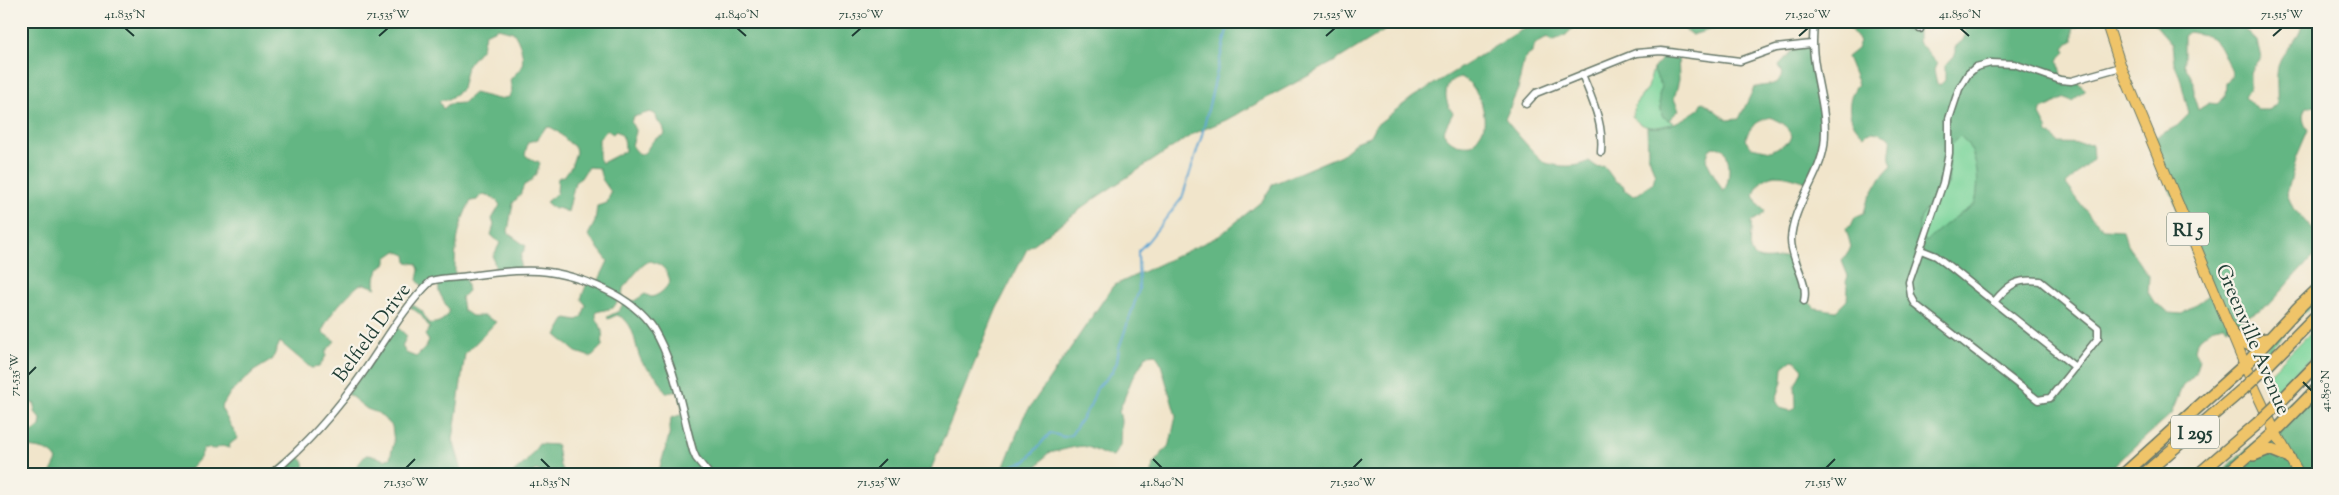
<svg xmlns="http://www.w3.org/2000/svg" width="2339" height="495" viewBox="0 0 2339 495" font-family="'Sorts Mill Goudy',serif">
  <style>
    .green { fill: #7bd59b; stroke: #4d8968 }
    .forest { fill: #64b683; stroke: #427a5c; fill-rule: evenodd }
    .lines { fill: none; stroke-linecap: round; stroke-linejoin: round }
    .stream { stroke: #5ba5d2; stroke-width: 2 }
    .minor-casing { stroke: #687869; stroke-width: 9 }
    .primary-casing { stroke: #687869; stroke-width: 12 }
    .motorway-casing { stroke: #687869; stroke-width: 14 }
    .minor { stroke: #fff; stroke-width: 6 }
    .primary { stroke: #efc469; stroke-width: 10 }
    .motorway { stroke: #efc469; stroke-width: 11 }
    .motorway-bridge-casing { stroke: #687869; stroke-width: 14; stroke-linecap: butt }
    .motorway-bridge { stroke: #efc469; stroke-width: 11 }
    .ticks { fill: none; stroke: #1f3d34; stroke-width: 2 }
    .labels { text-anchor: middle; stroke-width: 4.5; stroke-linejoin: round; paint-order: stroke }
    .shield { fill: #f7f3e8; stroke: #60746a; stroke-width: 1 }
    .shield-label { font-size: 19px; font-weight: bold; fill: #1f3d34 }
    .street-label { font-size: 20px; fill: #1f3d34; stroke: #f7f3e8 }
    .neatline { fill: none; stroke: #1f3d34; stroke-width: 2 }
    .ticks-label { font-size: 12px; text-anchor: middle; fill: #1f3d34 }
  </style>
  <rect width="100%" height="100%" fill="#f7f3e8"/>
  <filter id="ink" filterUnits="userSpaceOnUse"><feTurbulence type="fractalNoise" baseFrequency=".02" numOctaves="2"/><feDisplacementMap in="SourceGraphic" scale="10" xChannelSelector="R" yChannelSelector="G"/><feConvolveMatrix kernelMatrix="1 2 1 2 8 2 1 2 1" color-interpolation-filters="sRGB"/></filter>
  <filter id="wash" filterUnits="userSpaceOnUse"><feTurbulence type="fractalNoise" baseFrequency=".0096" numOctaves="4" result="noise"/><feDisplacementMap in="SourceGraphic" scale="20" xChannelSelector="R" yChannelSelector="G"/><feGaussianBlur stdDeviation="1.12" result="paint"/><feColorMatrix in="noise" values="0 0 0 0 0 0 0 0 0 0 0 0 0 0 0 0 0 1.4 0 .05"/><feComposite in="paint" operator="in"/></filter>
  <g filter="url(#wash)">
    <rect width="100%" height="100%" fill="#f1e5cb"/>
    <g class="green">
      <path d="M 1653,69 L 1662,87 L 1659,95 L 1662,116 L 1674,123 C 1657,128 1644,131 1632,116 L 1636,103 L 1648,88 Z"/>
      <path d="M 1960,136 C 1979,151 1980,183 1975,204 L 1943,226 L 1927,242 L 1920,237 C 1915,211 1933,203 1948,184 L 1950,145 Z"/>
      <path d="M 2318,294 L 2318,299 L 2258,362 L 2265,350 Z"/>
      <path d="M 2318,325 L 2318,351 L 2271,400 L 2262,381 Z"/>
      <path d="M 2318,375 L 2318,381 L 2289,410 L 2280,412 Z"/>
    </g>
    <g class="forest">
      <path d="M 21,21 L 1400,21 L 1332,63 L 1226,120 L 1193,134 L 1097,197 L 1027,249 L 997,308 L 929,474 L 658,474 L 669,436 L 671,418 L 683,414 L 679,391 L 666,393 C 663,387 660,381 656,376 C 652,371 645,367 642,362 C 633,345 637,323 617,315 L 608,319 L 607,317 L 619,311 L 624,302 L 620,298 L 613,308 L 596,312 L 596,318 C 603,328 603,335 602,346 L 591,357 L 576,352 L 556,335 L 566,318 L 577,320 L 582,317 L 586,305 L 581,299 L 587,283 L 597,284 L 608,261 L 588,235 L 595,222 L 597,206 L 607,203 L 611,192 L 602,179 L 599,168 L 588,167 L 581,178 L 575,182 L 568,212 L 558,208 L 554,209 L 546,202 L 557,193 L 558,178 L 565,175 L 571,167 L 576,152 L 575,147 C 565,141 561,132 550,127 L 545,128 L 538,139 L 528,142 L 525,155 L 535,162 L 538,161 L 540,163 C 537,172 534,181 524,185 L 520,195 L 513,203 L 508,231 L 509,234 L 526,246 L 521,256 L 520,270 L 496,271 L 493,257 L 500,243 L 491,235 L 494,225 L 492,219 L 500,205 C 495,197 489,194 480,196 L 477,200 L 471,201 C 458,221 454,254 455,276 L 465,276 L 468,291 L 461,298 L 463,310 L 472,316 L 485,316 L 496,322 L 465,354 L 453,440 L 463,474 L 360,474 L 356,467 L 366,455 L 375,456 L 384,460 L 390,458 L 394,442 L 392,426 L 378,413 L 367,409 L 348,394 L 396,326 L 407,336 L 402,346 L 406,353 L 416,357 L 426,347 L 429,341 L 425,335 L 430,328 L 420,314 L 410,307 L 413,305 L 422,311 L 428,323 C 437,325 447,319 449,311 L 439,292 L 438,280 L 424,288 L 417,280 L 419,270 L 417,264 L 407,262 L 406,255 L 396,251 L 386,258 L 386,263 C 377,269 373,278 376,288 L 365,284 L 359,285 C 349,293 322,321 323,333 L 335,341 L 326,351 L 326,356 L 319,367 L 311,368 L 280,342 L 272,360 L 254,371 L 230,393 L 221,408 L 238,438 L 230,444 L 229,448 L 222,446 L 215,449 L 204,448 L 200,458 L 186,474 L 50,474 L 57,460 C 49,446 34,450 21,445 L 21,442 L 40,426 L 41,419 L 35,412 L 35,404 L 21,399 ZM 498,28 L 513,32 C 519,40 526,58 521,67 C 519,72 513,75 510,80 L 512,91 L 509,97 L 498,99 L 474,93 L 463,103 L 449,104 L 443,109 L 439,101 L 449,99 L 462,89 L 467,66 L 482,48 L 485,34 ZM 650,112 L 655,114 L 658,122 L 663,126 L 665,134 C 662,137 657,137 654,140 C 647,146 644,165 632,145 L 636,132 L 631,122 L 633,117 ZM 607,130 L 613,134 L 616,131 C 625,135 625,143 625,151 L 602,163 L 599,158 L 599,139 ZM 651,261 C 662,265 667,269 670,281 C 667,288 659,296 651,297 L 645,294 L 634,301 L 622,298 L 623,288 C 631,280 642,262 651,261 Z"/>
      <path d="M 1536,21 L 1580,21 L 1566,35 L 1552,41 L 1548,37 C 1540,40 1532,44 1532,53 L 1526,57 L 1523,63 L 1518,89 L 1505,119 C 1511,127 1539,160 1546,163 C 1558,167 1579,168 1589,161 L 1597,167 L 1604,166 L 1615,181 L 1623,185 L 1625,190 L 1632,195 L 1638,194 L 1653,183 L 1655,175 L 1648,154 L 1647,127 C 1667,130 1684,119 1700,108 L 1701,103 L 1704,102 L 1727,120 L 1739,119 L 1754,88 C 1766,83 1775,89 1783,74 L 1779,65 L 1797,46 L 1810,47 L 1823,131 L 1821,153 L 1810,183 C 1787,176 1764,165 1754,195 L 1758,205 L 1765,211 L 1761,216 L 1751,222 C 1752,229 1749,245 1751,250 C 1755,266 1782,257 1792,255 L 1805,298 L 1815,308 L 1836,311 L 1847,300 L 1848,287 L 1846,282 L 1848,276 L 1842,261 L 1851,247 L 1846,228 L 1851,226 L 1855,217 L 1864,213 L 1867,202 L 1881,177 L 1892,165 C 1887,155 1892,149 1891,139 C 1883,134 1870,128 1864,136 C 1847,122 1845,100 1858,84 L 1847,57 L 1857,49 L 1860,41 L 1850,29 L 1852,21 L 1901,23 L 1904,30 L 1918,29 L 1918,41 L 1937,63 L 1934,70 L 1937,84 L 1940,85 L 1945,80 L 1945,66 L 1955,55 L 1955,47 L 1963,40 L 1966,33 L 1961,21 L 2102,21 L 2073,28 L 2073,41 L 2068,43 L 2064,48 L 2066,52 L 2058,60 L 2061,76 L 2078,83 L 2086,90 L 2072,101 L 2065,98 L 2041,110 L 2040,115 L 2048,130 L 2047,132 L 2059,143 L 2092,144 L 2093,159 L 2066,184 L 2090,216 L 2104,229 L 2123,230 L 2127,245 L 2149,276 L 2148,292 L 2154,302 L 2170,313 L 2182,314 L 2211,294 L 2150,140 L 2177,126 L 2189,114 L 2180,77 L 2174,63 L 2172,44 L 2152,21 L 2236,21 L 2257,41 L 2261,58 L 2250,72 L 2250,89 L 2245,97 L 2257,110 L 2269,110 L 2277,104 C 2278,91 2275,75 2279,63 C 2283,49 2303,38 2302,21 L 2318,21 L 2318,106 L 2306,107 C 2301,115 2303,123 2308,130 L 2297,156 L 2287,194 L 2293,208 L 2318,235 L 2318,251 L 2270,304 L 2227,328 L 2224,325 L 2214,327 L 2197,341 L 2195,349 L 2199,359 L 2195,374 L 2182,387 L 2171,414 L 2113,467 L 2108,474 L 1152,474 L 1153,464 L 1170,444 L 1176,416 L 1160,361 L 1155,354 L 1147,355 L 1132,379 L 1119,411 L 1121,420 L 1120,446 L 1113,456 C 1102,456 1098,450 1087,447 C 1079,444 1058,452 1048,453 L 1031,474 L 1001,474 L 1024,416 L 1113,286 L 1219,236 L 1262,201 L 1273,184 L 1341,155 L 1356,142 L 1369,137 L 1375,126 L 1413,97 ZM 2189,32 C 2217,37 2216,39 2227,62 C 2232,71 2235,75 2226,83 L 2225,97 L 2217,104 L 2209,103 L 2198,110 L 2194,97 L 2194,82 L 2184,64 L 2184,36 ZM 1461,77 C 1477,85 1486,109 1484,125 C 1483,132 1476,139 1472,145 C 1458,146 1451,144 1443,132 L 1453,113 C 1443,101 1442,81 1461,77 ZM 1770,117 L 1784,124 L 1792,136 L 1790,141 L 1771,151 L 1751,147 L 1745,140 C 1749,127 1757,121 1770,117 ZM 1960,136 C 1979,151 1980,183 1975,204 L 1943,226 L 1927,241 L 1920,237 C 1915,211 1933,203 1948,184 L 1950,145 ZM 1713,147 L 1723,148 C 1731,159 1731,181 1723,192 L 1706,160 L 1709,150 ZM 1792,360 L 1796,361 L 1803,369 L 1795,385 L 1796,407 L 1791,411 L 1780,408 L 1776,400 L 1782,382 L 1783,367 Z"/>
      <path d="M 1683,21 L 1718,21 L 1719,27 L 1692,35 L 1684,29 Z"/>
      <path d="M 1662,50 L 1678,53 L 1679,80 L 1674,99 L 1679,110 L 1669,120 L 1662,116 L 1659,95 L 1662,87 L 1653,69 L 1661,60 Z"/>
      <path d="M 2318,384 L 2318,474 L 2220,474 C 2252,443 2286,415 2318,384 Z"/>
      <path d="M 539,444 L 557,445 L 560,466 L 566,474 L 545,474 L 536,470 L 530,474 L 512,474 L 526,462 Z"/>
      <path d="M 296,454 L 304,462 L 305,474 L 272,474 Z"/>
    </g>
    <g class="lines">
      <path class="stream" d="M 1008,474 C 1011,461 1017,465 1026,461 L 1050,433 L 1064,437 L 1071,435 L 1090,406 L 1097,388 L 1112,372 L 1117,362 L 1119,348 L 1139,290 L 1138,251 L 1148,241 L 1182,198 L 1202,135 L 1229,21"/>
    </g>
  </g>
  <g filter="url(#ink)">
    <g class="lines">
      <g class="minor-casing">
        <g id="minor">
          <path d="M 1920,29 L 1920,21"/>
          <path d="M 1582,74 C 1592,100 1604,123 1601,152"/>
          <path d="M 1526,104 L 1536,93 L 1636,53 L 1661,51 L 1740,61 L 1776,48 L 1811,44"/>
          <path d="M 1921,250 L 1936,256 L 1954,270 L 2075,367"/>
          <path d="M 1804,301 C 1809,280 1791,262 1791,240 C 1792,207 1819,178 1824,146 C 1830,104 1806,63 1815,21"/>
          <path d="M 1994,302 C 2008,285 2017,278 2040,281 L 2098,328 L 2098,338 L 2050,398 L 2038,400 L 1916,305 L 1911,296 L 1909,282 L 1943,183 L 1949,153 L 1949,119 L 1959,89 L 1968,74 L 1976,67 L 1991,63 L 2014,64 L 2060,80 L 2071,81 L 2121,67"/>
          <path d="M 271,474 C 308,444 338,409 365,370 C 386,340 404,307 431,281 C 443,277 456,278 469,276 C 523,268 555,266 606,290 C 625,299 641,310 653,328 C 676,366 681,409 693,451 L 696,458 L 709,474"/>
        </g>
      </g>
      <g class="primary-casing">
        <path id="primary" d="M 2106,21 L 2121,67 L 2255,389 L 2275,432 L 2299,474"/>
      </g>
      <g class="motorway-casing">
        <g id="motorway">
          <path d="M 2296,310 L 2318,289"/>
          <path d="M 2232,333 C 2242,346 2254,348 2266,339"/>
          <path d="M 2260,373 L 2318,314"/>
          <path d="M 2275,407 L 2318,363"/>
          <path d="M 2254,455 L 2269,449 L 2289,457"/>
          <path d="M 2124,474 L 2249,361 L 2301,305"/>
          <path d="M 2144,474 L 2243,389"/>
          <path d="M 2199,474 L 2258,423"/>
          <path d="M 2227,474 L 2275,432 L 2318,388"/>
        </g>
      </g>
      <use href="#minor" class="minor"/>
      <use href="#primary" class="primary"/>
      <use href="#motorway" class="motorway"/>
      <g class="motorway-bridge-casing">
        <g id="motorway-bridge">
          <path d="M 2243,389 L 2260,373"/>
          <path d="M 2258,423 L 2275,407"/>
        </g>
      </g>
      <use href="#motorway-bridge" class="motorway-bridge"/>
    </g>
  </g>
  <path class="ticks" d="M 125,28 L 134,36M 737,28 L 746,36M 1960,28 L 1969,36M 379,36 L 388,28M 852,36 L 861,28M 1326,36 L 1335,28M 1799,36 L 1808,28M 2273,36 L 2282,28M 28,375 L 36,367M 2303,382 L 2312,391M 541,459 L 550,468M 1153,459 L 1162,468M 406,468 L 415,459M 879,468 L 888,459M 1353,468 L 1362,459M 1826,468 L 1835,459"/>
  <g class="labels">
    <g class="shield">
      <rect x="2167" y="212.5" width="42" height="33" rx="4"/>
      <rect x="2171" y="415.5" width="48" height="33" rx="4"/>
    </g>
    <g class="shield-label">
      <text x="2188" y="236">RI 5</text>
      <text x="2195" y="439">I 295</text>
    </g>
    <g class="street-label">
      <text transform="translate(371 332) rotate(-54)" y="7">Belfield Drive</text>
      <text transform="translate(2254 339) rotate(67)" y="7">Greenville Avenue</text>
    </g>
  </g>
  <rect width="2339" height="495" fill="none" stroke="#f7f3e8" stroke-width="55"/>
  <rect x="28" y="28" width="2284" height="440" class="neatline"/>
  <g class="ticks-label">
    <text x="125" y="18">41.835°N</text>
    <text x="388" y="18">71.535°W</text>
    <text x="737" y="18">41.840°N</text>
    <text x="861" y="18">71.530°W</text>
    <text x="1335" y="18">71.525°W</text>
    <text x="1808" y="18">71.520°W</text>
    <text x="1960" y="18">41.850°N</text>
    <text x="2282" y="18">71.515°W</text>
    <text transform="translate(14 375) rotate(-90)" y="4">71.535°W</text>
    <text transform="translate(2325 391) rotate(-90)" y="4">41.850°N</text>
    <text x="406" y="486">71.530°W</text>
    <text x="550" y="486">41.835°N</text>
    <text x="879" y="486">71.525°W</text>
    <text x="1162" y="486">41.840°N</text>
    <text x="1353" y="486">71.520°W</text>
    <text x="1826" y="486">71.515°W</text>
  </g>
</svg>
